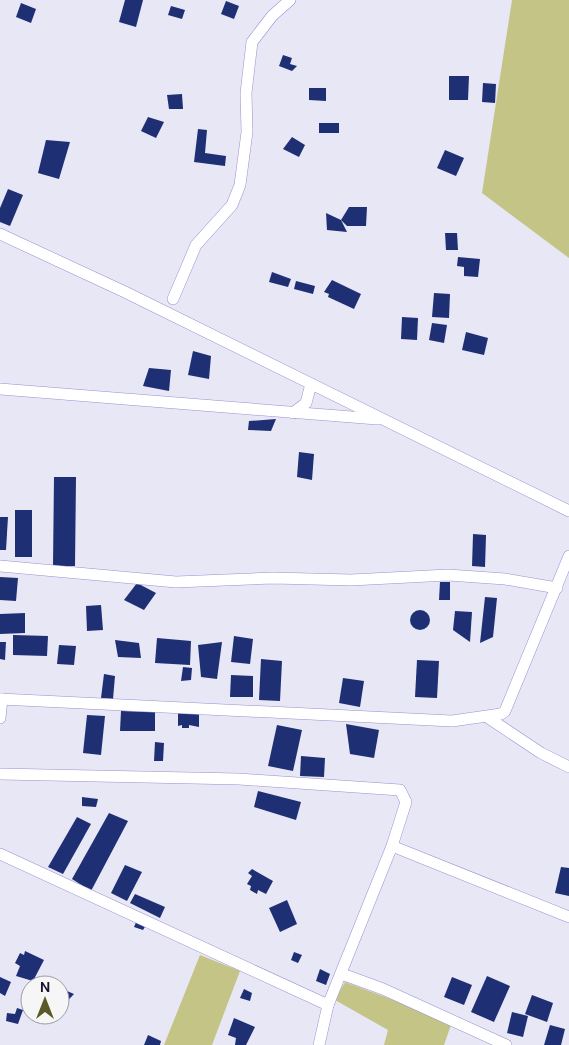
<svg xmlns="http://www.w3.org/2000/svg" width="569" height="1045" viewBox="0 0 569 1045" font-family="'DM Sans',sans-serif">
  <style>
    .green { fill: #c3c485 }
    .building { fill: #1e2f74 }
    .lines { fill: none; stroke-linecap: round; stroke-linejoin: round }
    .street-casing { stroke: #9890d2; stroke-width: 12 }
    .street { stroke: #fff; stroke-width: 11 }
  </style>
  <rect width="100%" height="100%" fill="#e8e7f5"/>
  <g class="green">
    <path d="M 512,0 L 569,0 L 569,258 L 482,193 Z"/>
    <path d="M 200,955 L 240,971 L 212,1045 L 164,1045 Z"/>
    <path d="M 345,982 L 452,1022 L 444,1045 L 384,1045 L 388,1030 L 335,1000 Z"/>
  </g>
  <g class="building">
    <path d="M 125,0 L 143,0 L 136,27 L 119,22 Z"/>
    <path d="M 226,1 L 239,6 L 234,19 L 221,14 Z"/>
    <path d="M 21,3 L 36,9 L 31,23 L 16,17 Z"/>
    <path d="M 171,6 L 185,10 L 182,19 L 168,15 Z"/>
    <path d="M 283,55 L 292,58 L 290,64 L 297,66 L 292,71 L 279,66 Z"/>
    <path d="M 449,76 L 469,76 L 468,100 L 449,100 Z"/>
    <path d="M 483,83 L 496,84 L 495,103 L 482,102 Z"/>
    <path d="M 309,88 L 326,88 L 326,101 L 309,100 Z"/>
    <path d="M 182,94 L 183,109 L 169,109 L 167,95 Z"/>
    <path d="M 148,117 L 164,122 L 156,138 L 141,131 Z"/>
    <rect x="319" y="123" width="20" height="10"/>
    <path d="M 198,129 L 207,130 L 205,153 L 226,156 L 225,166 L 194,162 Z"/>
    <path d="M 292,137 L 305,145 L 299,157 L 283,149 Z"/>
    <path d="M 46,140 L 70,142 L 59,179 L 38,173 Z"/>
    <path d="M 445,150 L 464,158 L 456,176 L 437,168 Z"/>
    <path d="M 8,189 L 23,195 L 10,226 L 0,222 L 0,208 Z"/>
    <path d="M 349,207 L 367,207 L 366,226 L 347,226 L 341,220 Z"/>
    <path d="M 326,213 L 341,220 L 347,232 L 327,230 Z"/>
    <path d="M 445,233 L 457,233 L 458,250 L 446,250 Z"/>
    <path d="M 458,257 L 480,259 L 478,277 L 464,276 L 464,267 L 457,266 Z"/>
    <path d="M 272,272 L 291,279 L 288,287 L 269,282 Z"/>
    <path d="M 332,280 L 361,294 L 354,309 L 328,297 L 329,294 L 324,292 Z"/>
    <path d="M 296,281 L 315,286 L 313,294 L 294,289 Z"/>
    <path d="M 434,293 L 450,294 L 449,318 L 432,317 Z"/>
    <path d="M 402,317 L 418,318 L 417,340 L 401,339 Z"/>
    <path d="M 432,323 L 447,325 L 444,343 L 429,340 Z"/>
    <path d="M 466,332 L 488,338 L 484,355 L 462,350 Z"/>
    <path d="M 193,351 L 211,356 L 209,379 L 188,375 Z"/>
    <path d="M 149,368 L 171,370 L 169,391 L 143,386 Z"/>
    <path d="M 276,419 L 271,431 L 248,430 L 249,421 Z"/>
    <path d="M 299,452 L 314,454 L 312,480 L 297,477 Z"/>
    <path d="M 54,477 L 76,477 L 75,566 L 53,566 Z"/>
    <rect x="15" y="510" width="17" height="47"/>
    <path d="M 0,517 L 8,517 L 6,550 L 0,550 Z"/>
    <path d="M 473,534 L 486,535 L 485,567 L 472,566 Z"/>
    <path d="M 0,577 L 18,578 L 16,601 L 0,600 Z"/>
    <path d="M 440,582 L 450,582 L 450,600 L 439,600 Z"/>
    <path d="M 137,583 L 156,593 L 144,610 L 124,600 Z"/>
    <path d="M 485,597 L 497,598 L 493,637 L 480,643 Z"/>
    <path d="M 101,605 L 103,630 L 87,631 L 86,606 Z"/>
    <circle cx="420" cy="620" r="10"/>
    <path d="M 455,611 L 472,612 L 470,642 L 453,630 Z"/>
    <path d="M 25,613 L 25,633 L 0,634 L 0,614 Z"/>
    <path d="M 13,635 L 48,636 L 47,656 L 13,655 Z"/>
    <path d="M 234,636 L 253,639 L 250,664 L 231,662 Z"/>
    <path d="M 157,638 L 191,641 L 190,665 L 155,663 Z"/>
    <path d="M 115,640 L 139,643 L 141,658 L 118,657 Z"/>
    <path d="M 0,642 L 6,642 L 5,660 L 0,659 Z"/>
    <path d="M 222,642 L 217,679 L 201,677 L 198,645 Z"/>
    <path d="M 59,645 L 76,646 L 74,665 L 57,664 Z"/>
    <path d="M 261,659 L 282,661 L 280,701 L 259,700 Z"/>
    <path d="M 417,660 L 439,661 L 437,698 L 415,697 Z"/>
    <path d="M 183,667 L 192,668 L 191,680 L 181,681 Z"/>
    <path d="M 104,674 L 115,676 L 113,699 L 101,698 Z"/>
    <path d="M 231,675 L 253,676 L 253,697 L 230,697 Z"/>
    <path d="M 343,678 L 364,681 L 360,707 L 339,703 Z"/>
    <path d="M 121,711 L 155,712 L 155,731 L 120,731 Z"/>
    <path d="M 178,712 L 199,712 L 199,727 L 189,725 L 189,728 L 182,728 L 182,725 L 178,726 Z"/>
    <path d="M 87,715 L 105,716 L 101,755 L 83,753 Z"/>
    <path d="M 346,724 L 379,730 L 374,758 L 350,754 Z"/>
    <path d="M 277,725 L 302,730 L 293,771 L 268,766 Z"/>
    <path d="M 155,742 L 164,743 L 163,761 L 154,761 Z"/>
    <path d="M 301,756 L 325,758 L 324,777 L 300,776 Z"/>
    <path d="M 258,791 L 301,802 L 296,820 L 254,807 Z"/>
    <path d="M 82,797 L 98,799 L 96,807 L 82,806 Z"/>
    <path d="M 109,813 L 128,821 L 91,891 L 72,879 Z"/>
    <path d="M 77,817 L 91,824 L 63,874 L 48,867 Z"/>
    <path d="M 125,865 L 142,872 L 127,901 L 111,893 Z"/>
    <path d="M 561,867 L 569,868 L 569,896 L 555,893 Z"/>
    <path d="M 252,869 L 273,881 L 266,894 L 258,890 L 257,894 L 250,890 L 251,886 L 247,884 L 252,876 L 248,873 Z"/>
    <path d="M 135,894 L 165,907 L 160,918 L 130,903 Z"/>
    <path d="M 287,900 L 297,924 L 280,932 L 269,908 Z"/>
    <path d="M 137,920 L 146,925 L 143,930 L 134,927 Z"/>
    <path d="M 25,951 L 44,960 L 33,981 L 16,976 L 20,966 L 15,963 L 20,953 L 24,955 Z"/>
    <path d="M 294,952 L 302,955 L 298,963 L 291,960 Z"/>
    <path d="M 320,969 L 330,974 L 326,985 L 316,981 Z"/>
    <path d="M 487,976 L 510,986 L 494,1022 L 471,1012 Z"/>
    <path d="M 0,977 L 11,982 L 5,996 L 0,993 Z"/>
    <path d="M 452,977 L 472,985 L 464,1005 L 444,997 Z"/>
    <path d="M 36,979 L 52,985 L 33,985 Z"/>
    <path d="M 60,988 L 74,994 L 60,1009 Z"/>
    <path d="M 244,989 L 252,993 L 250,1001 L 240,998 Z"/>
    <path d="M 532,995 L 553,1003 L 547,1022 L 525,1014 Z"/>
    <path d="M 17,1008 L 23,1010 L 18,1024 L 6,1021 L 7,1013 L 15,1014 Z"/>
    <path d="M 512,1012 L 528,1016 L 523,1037 L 507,1033 Z"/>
    <path d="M 234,1018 L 255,1027 L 246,1045 L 235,1045 L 236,1038 L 228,1035 Z"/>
    <path d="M 550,1025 L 565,1029 L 561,1045 L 544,1045 Z"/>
    <path d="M 148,1035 L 161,1041 L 160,1045 L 144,1045 Z"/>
  </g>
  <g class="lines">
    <g class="street-casing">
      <g id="street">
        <path d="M 0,234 L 125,292 L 569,511"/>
        <path d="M 173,299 L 196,245 L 232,205 L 240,185 L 247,132 L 246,93 L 252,42 L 272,16 L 290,0"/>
        <path d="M 0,389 L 377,419"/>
        <path d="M 293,413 L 306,403 L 311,384"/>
        <path d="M 0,566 L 176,582 L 273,578 L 351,580 L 448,575 L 505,579 L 557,588"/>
        <path d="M 0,699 L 452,721 L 501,714 L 505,711 L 569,556"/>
        <path d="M 487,717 L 541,753 L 569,767"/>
        <path d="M 0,718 L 2,699"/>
        <path d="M 0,774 L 239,779 L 400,790 L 406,802 L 392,846 L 328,1005 L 319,1045"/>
        <path d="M 392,846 L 569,917"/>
        <path d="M 0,854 L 328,1005"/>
        <path d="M 342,974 L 383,989 L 506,1045"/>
      </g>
    </g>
    <use href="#street" class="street"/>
  </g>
  <g transform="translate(45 1000)"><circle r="24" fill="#f6f6f6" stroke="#9e9ca6"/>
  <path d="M0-4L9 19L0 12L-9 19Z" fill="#5a5a27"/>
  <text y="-8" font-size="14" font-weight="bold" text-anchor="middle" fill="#19152e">N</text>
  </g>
</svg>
